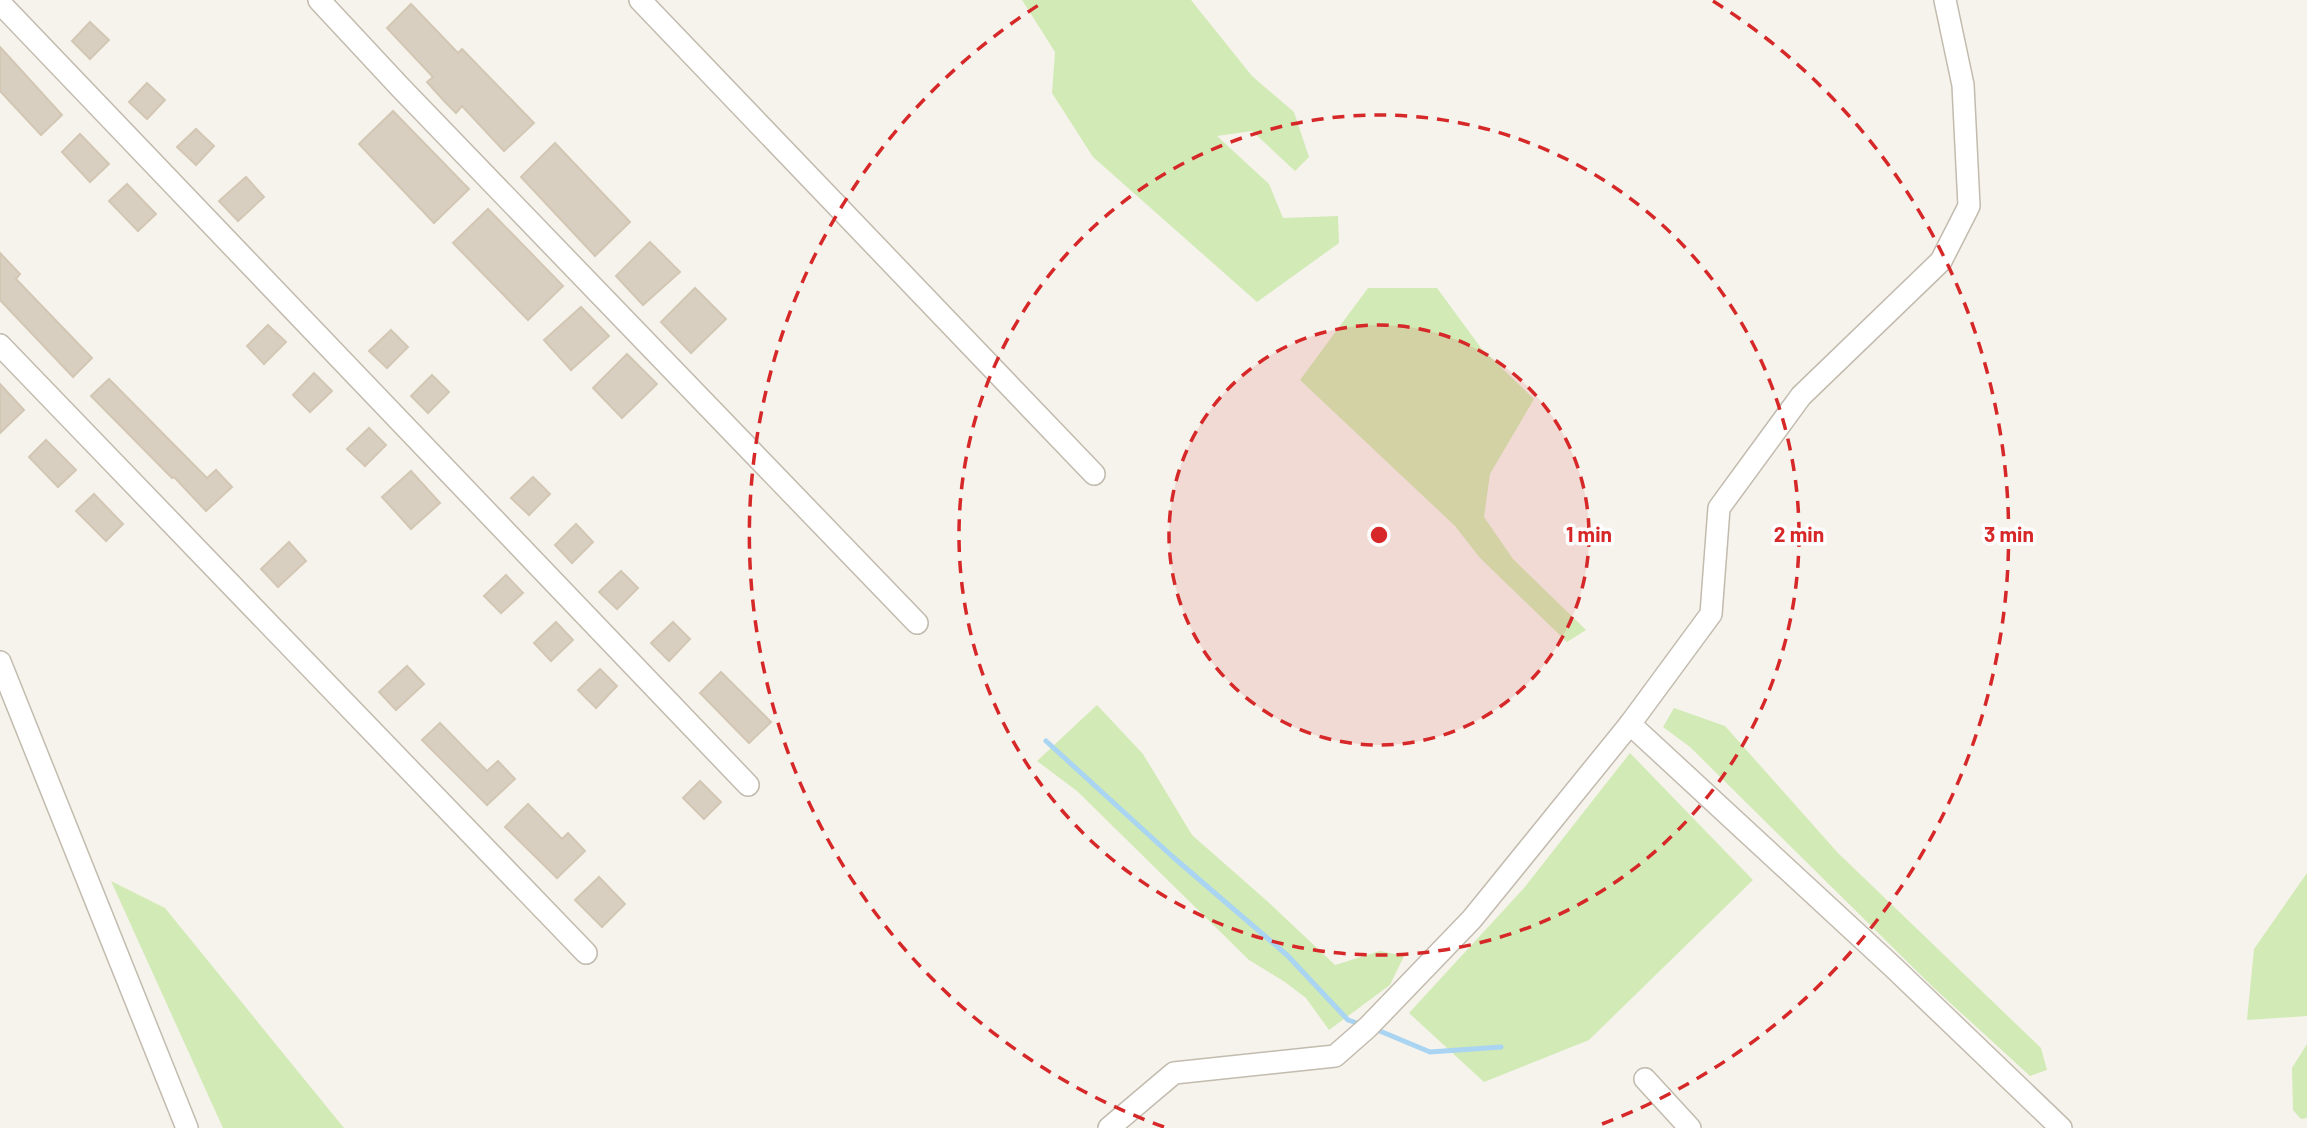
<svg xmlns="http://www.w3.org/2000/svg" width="2307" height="1128" viewBox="0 0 2307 1128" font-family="Barlow,sans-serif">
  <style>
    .green { fill: #d2eab5 }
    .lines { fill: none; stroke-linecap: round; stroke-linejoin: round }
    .stream { stroke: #a9d4f2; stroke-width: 5 }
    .building { fill: #d8cfc1; stroke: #d3c7b4; stroke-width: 2 }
    .minor-casing { stroke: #c2bbae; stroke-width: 24 }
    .minor { stroke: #fff; stroke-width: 21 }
    .ring { fill: none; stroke: #d62828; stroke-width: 3.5; stroke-dasharray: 12 9 }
    .centre { fill: #d62828; stroke: #fff; stroke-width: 3.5 }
    .ring-label { font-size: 21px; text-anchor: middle; font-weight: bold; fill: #d62828; stroke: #fff; stroke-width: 7; stroke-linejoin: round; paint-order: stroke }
  </style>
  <rect width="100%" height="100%" fill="#f6f3ec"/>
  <g class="green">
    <path d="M 1022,0 L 1191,0 L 1252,76 L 1294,112 L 1309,157 L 1295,171 L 1252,131 L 1217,136 L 1269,184 L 1283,218 L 1338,216 L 1339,243 L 1257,302 L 1093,157 L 1052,93 L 1055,52 Z"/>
    <path d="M 1368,288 L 1437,288 L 1481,348 L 1534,399 L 1490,474 L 1484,517 L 1513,559 L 1586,630 L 1567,642 L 1480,558 L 1455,526 L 1300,380 Z"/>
    <path d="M 1097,705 L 1143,754 L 1192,835 L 1267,901 L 1335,965 L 1380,951 L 1404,956 L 1390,985 L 1329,1030 L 1306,998 L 1285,982 L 1249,960 L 1077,791 L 1037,761 Z"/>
    <path d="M 1674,708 L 1725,726 L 1838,853 L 2041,1048 L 2047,1070 L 2030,1076 L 1934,988 L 1690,747 L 1663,727 Z"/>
    <path d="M 1630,753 L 1753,880 L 1589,1040 L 1484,1082 L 1409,1013 L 1524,888 Z"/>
    <path d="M 2307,873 L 2307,1016 L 2247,1020 L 2254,949 Z"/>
    <path d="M 111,881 L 165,908 L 344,1128 L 223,1128 Z"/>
    <path d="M 2307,1044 L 2307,1118 L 2301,1119 L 2293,1110 L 2292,1068 Z"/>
  </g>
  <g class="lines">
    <g class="stream">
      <path d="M 1046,741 L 1173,857 L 1287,955 L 1348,1020 L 1363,1025"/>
      <path d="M 1375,1029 L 1430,1052 L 1501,1047"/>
    </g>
  </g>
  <g class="building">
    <path d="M 411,4 L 458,53 L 462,49 L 534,123 L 504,151 L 462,106 L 456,113 L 445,102 L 427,82 L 433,77 L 387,28 Z"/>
    <path d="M 90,22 L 109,40 L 90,59 L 72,41 Z"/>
    <path d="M 0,47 L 62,115 L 41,135 L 0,91 Z"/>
    <path d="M 147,83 L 165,100 L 147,119 L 129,102 Z"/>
    <path d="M 393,111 L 469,189 L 434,223 L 359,144 Z"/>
    <path d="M 196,129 L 214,146 L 196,165 L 177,147 Z"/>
    <path d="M 80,134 L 109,164 L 90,182 L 62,152 Z"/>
    <path d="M 555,143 L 630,222 L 595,256 L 521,177 Z"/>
    <path d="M 246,177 L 264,197 L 238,221 L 219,201 Z"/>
    <path d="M 127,184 L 156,214 L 138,231 L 109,201 Z"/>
    <path d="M 488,209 L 563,286 L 528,320 L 453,243 Z"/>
    <path d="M 650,242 L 680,272 L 643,305 L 616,276 Z"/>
    <path d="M 0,253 L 20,274 L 16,279 L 92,358 L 73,377 L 0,300 Z"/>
    <path d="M 695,288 L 726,319 L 691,353 L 661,322 Z"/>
    <path d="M 581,307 L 609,336 L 571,370 L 544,340 Z"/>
    <path d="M 268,325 L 286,342 L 264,364 L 247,346 Z"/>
    <path d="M 391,330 L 408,347 L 387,368 L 369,351 Z"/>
    <path d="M 627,354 L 657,384 L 622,418 L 593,388 Z"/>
    <path d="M 314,373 L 332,391 L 310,412 L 293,395 Z"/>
    <path d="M 432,375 L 449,392 L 428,413 L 411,396 Z"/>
    <path d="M 109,379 L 207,478 L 216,470 L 232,487 L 206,511 L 174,477 L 172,478 L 91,396 Z"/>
    <path d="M 0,384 L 24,410 L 0,433 Z"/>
    <path d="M 369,428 L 386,445 L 365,466 L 347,449 Z"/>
    <path d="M 46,440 L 76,470 L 58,487 L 29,457 Z"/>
    <path d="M 411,471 L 440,503 L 411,529 L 382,497 Z"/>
    <path d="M 533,477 L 550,494 L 529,515 L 511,498 Z"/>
    <path d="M 94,494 L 123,524 L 106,541 L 76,511 Z"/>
    <path d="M 576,524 L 593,542 L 572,563 L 555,545 Z"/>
    <path d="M 289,542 L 306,561 L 278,587 L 261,569 Z"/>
    <path d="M 621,571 L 638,588 L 617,609 L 599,592 Z"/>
    <path d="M 506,575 L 523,593 L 501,613 L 484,596 Z"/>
    <path d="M 556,622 L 573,640 L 551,661 L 534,643 Z"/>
    <path d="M 673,622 L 690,639 L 669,661 L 651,643 Z"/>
    <path d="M 407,666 L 424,684 L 396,710 L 379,692 Z"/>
    <path d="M 600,669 L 617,686 L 596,708 L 578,690 Z"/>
    <path d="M 721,672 L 771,722 L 749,743 L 700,693 Z"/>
    <path d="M 440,723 L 487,771 L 498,761 L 515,779 L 487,805 L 422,740 Z"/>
    <path d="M 700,781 L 721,802 L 704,819 L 683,798 Z"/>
    <path d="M 528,804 L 562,839 L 568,833 L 585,851 L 557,878 L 505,827 Z"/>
    <path d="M 599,877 L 625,904 L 602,927 L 575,900 Z"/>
  </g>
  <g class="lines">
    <g class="minor-casing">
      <g id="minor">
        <path d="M 319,0 L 400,87 L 917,623"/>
        <path d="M 640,0 L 1094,474"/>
        <path d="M 0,3 L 748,785"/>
        <path d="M 0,345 L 586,953"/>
        <path d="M 0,662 L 187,1128"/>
        <path d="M 1630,724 L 1893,967 L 2061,1128"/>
        <path d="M 1645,1079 L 1690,1128"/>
        <path d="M 1109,1128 L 1174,1073 L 1335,1056 L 1368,1027 L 1472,919 L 1630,724 L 1711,614 L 1719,508 L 1801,396 L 1941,261 L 1969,206 L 1963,85 L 1945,0"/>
      </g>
    </g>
    <use href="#minor" class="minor"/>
  </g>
  <circle cx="1379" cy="535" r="210" fill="#d62828" fill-opacity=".12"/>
  <g class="ring">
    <circle cx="1379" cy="535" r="210"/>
    <circle cx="1379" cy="535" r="420"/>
    <path d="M1164 1127A630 630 0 0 1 1045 1M1713 1A630 630 0 0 1 1594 1127"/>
  </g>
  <circle cx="1379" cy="535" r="10" class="centre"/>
  <g class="ring-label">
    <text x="1589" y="542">1 min</text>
    <text x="1799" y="542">2 min</text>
    <text x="2009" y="542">3 min</text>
  </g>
</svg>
